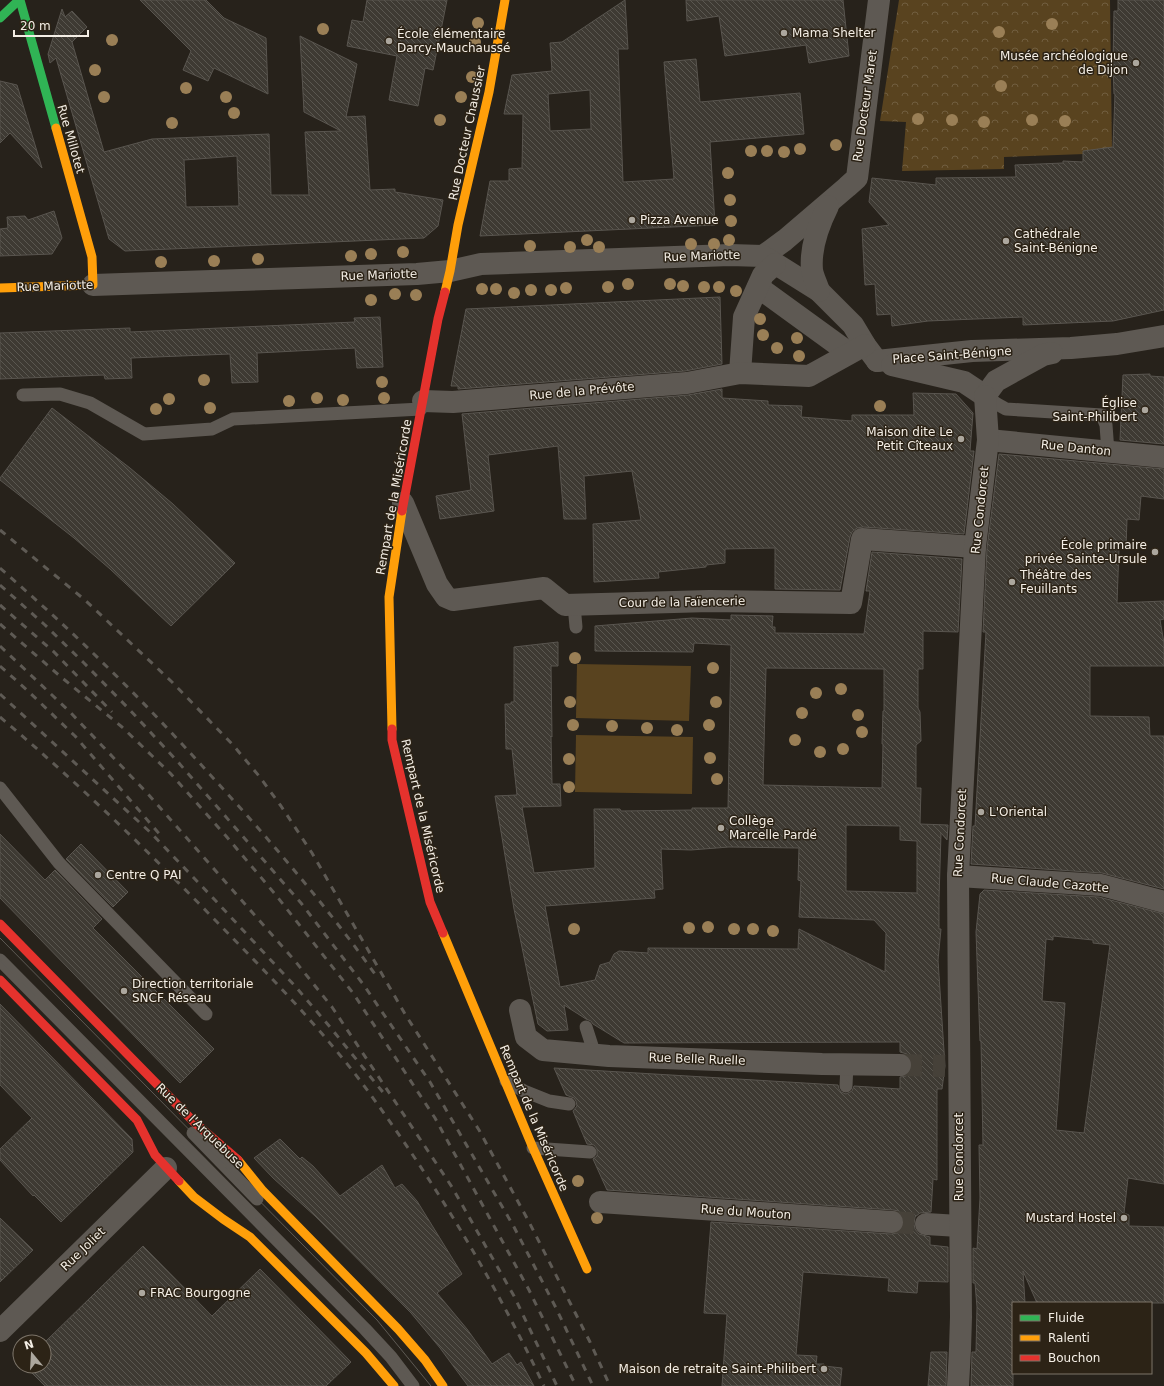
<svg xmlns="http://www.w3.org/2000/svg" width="1164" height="1386" viewBox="0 0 1164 1386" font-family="'DejaVu Sans',sans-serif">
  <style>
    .grass { fill: #59431f }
    .park { fill: url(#park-crowns) }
    .building { fill: url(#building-back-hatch); stroke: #59554f; fill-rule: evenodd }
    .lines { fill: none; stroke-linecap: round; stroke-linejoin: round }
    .street-tunnel { stroke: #464139; stroke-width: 22; stroke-dasharray: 22 11; stroke-linecap: butt }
    .lane { stroke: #5e5953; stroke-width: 13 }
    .street { stroke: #5e5953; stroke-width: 22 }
    .fast { stroke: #30b455; stroke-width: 9 }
    .slow { stroke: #ff9f0a; stroke-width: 9 }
    .jam { stroke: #e5322d; stroke-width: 9 }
    .tram { stroke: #5e5a54; stroke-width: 1 }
    .rail { stroke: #5e5a54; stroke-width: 3; stroke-dasharray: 7 7; stroke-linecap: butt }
    .tree { fill: #9a7f56 }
    .poi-dot { fill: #aca79e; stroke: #2c2316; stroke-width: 1.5 }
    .labels { text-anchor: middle; stroke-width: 3; stroke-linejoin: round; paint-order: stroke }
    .poi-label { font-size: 12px; fill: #f4eee5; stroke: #2c2316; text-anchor: start }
    .street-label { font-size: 12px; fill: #f4eee5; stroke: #2c2316 }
  </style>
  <defs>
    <pattern id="park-crowns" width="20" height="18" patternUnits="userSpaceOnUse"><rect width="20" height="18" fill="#59431f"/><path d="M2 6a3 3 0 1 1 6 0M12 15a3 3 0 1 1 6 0" fill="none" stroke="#715e3f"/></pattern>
    <pattern id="building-back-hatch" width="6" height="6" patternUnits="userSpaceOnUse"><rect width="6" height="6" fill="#3e3a33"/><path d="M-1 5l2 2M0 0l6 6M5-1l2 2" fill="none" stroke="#5a5750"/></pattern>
  </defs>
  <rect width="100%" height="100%" fill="#27221b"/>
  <g class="grass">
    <path d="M 577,664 L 691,666 L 689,721 L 576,718 Z"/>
    <path d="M 576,735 L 693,737 L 692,794 L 575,792 Z"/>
  </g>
  <path class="park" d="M 899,0 L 1110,0 L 1112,153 L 1004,157 L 1004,169 L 902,171 L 906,122 L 880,121 Z"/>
  <g class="building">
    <path d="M 140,0 L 206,0 L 224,18 L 266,38 L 268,94 L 214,68 L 208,81 L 183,70 L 191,51 Z"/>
    <path d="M 367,0 L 447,0 L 433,70 L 425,68 L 418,106 L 389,100 L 397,56 L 347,46 L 352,20 L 363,22 Z"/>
    <path d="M 625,0 L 628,49 L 618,49 L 623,182 L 674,179 L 664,62 L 696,59 L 700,102 L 800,93 L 804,134 L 710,142 L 715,225 L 480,236 L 490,181 L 509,181 L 509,169 L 522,168 L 523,114 L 504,114 L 512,75 L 552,71 L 550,43 L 562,42 ZM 590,90 L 591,129 L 550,131 L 548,94 Z"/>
    <path d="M 686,0 L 843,0 L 849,56 L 809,63 L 806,45 L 725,56 L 719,16 L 687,21 Z"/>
    <path d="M 1118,0 L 1164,0 L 1164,310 L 1113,321 L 1023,325 L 1023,317 L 928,321 L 892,326 L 891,314 L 877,315 L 875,284 L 865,285 L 862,229 L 889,225 L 869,202 L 872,178 L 936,185 L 936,178 L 1016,177 L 1015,165 L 1063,163 L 1063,161 L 1083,162 L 1083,151 L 1113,147 L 1115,94 L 1114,94 L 1113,64 L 1114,11 L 1118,11 Z"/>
    <path d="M 62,9 L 65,17 L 72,11 L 87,27 L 72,42 L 104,152 L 152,139 L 269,134 L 271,195 L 309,195 L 305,132 L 341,131 L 304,112 L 300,36 L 357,64 L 346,117 L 365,116 L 370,190 L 395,189 L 395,192 L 443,200 L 438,226 L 424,238 L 125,251 L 109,239 L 56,58 L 50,63 L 48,54 ZM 237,156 L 239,206 L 186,207 L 184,160 Z"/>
    <path d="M 0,81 L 17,85 L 42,168 L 10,133 L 0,143 Z"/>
    <path d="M 54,211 L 62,238 L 52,254 L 0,256 L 0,229 L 8,228 L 7,217 L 25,216 L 28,220 Z"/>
    <path d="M 720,297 L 722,364 L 685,371 L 458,389 L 458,386 L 451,386 L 466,309 Z"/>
    <path d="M 380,317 L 383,367 L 357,368 L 355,348 L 257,353 L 258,382 L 232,383 L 230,354 L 131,358 L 132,378 L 105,379 L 104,375 L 0,379 L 0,333 L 130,328 L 130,332 L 355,322 L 354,318 Z"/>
    <path d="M 1150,374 L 1150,376 L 1164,377 L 1164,444 L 1120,440 L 1123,375 Z"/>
    <path d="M 722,389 L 722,398 L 768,401 L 768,405 L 802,406 L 801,417 L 852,421 L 852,415 L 914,415 L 913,393 L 956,394 L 973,413 L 970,451 L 974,451 L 964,534 L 863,527 L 857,528 L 852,532 L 850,537 L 840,590 L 775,589 L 775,548 L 725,549 L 725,563 L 706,565 L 706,567 L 658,572 L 659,578 L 594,582 L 593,524 L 641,520 L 632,471 L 584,476 L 586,519 L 564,519 L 558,446 L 488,455 L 494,511 L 440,519 L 436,496 L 471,490 L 462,414 L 688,395 Z"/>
    <path d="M 52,408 L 130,468 L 173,504 L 235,563 L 171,626 L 110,569 L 74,538 L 0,480 L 0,478 Z"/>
    <path d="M 999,454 L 1164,469 L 1164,499 L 1141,496 L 1139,520 L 1127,519 L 1126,547 L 1119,548 L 1117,603 L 1164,601 L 1164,619 L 1160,620 L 1164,643 L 1164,666 L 1090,666 L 1090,716 L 1149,717 L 1150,736 L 1164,736 L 1164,889 L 1102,873 L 971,864 L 973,826 L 975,826 L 986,632 L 983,632 L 987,548 Z"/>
    <path d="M 872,552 L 962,559 L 958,632 L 923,631 L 923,669 L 918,669 L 918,708 L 920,712 L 921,741 L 916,745 L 916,788 L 921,788 L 920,824 L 948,825 L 947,840 L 941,833 L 939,899 L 939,929 L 941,929 L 938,960 L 945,1066 L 942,1089 L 937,1089 L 937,1180 L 933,1179 L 931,1212 L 920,1213 L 915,1217 L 914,1224 L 915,1229 L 919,1234 L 930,1237 L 930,1245 L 948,1247 L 948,1282 L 918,1281 L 917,1293 L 888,1291 L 889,1278 L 803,1272 L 796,1355 L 817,1356 L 816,1364 L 824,1364 L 824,1366 L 842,1368 L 840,1386 L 722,1386 L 727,1314 L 704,1313 L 711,1222 L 891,1234 L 898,1233 L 903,1229 L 904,1222 L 903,1216 L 899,1211 L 893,1210 L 607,1190 L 593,1159 L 597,1156 L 597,1149 L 594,1145 L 587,1144 L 573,1111 L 577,1106 L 576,1101 L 574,1098 L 566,1095 L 554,1068 L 838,1085 L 839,1089 L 841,1092 L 846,1094 L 852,1091 L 854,1086 L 900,1089 L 900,1077 L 906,1076 L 910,1072 L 912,1066 L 911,1059 L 907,1054 L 900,1052 L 900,1042 L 624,1043 L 593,1024 L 591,1021 L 586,1019 L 564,1005 L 568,1030 L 547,1031 L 538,1024 L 514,909 L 495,796 L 517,795 L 512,749 L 506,749 L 505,704 L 511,704 L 511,702 L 514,702 L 514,647 L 558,642 L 558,666 L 551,666 L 552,737 L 551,736 L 552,784 L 560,784 L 561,806 L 522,807 L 534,873 L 595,868 L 594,809 L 620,809 L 621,811 L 692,810 L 692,808 L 728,808 L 731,645 L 694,643 L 693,652 L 595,651 L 595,626 L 692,618 L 731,620 L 731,615 L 773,616 L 772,627 L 775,627 L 775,633 L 864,634 L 870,591 L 866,591 ZM 766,668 L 884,669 L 884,711 L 883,711 L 882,744 L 883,744 L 882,788 L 763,785 ZM 846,825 L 900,826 L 900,840 L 917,841 L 917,893 L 846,891 ZM 729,847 L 799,848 L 798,880 L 801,881 L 799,917 L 874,920 L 886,933 L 885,972 L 799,929 L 798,949 L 648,948 L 648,953 L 619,951 L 614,954 L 610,962 L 600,965 L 595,980 L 560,987 L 545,906 L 655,898 L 654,890 L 663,889 L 661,849 L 691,850 Z"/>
    <path d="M 0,834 L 45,880 L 55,870 L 102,919 L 93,928 L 214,1049 L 180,1083 L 0,898 Z"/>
    <path d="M 81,844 L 128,892 L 113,907 L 66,859 Z"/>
    <path d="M 984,890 L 1099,897 L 1164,914 L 1164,1184 L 1128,1178 L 1124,1213 L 1129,1215 L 1129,1226 L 1164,1227 L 1164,1303 L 1037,1303 L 1023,1271 L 1025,1303 L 1013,1303 L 1013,1386 L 971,1386 L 972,1352 L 976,1352 L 977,1307 L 975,1283 L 973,1283 L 973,1248 L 977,1249 L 980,1198 L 979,1145 L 983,1145 L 981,1041 L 980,1041 L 976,932 L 980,894 ZM 1053,936 L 1093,940 L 1093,943 L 1110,945 L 1084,1133 L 1056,1130 L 1065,1003 L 1042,1001 L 1046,939 L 1053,940 Z"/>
    <path d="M 0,1004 L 132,1139 L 133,1152 L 61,1222 L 34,1195 L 33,1196 L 0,1160 L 0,1149 L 32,1118 L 0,1085 Z"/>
    <path d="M 280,1139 L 300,1159 L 302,1157 L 313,1166 L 340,1196 L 382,1165 L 395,1188 L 402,1184 L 417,1201 L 462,1274 L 437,1293 L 467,1329 L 492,1364 L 509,1353 L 517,1365 L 521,1362 L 534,1386 L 468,1386 L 440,1348 L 411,1313 L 315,1216 L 273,1178 L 254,1158 Z"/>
    <path d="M 0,1218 L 33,1250 L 0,1282 Z"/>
    <path d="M 143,1246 L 212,1316 L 260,1269 L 351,1362 L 326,1386 L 45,1386 L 25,1366 L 44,1366 L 44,1343 Z"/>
    <path d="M 931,1352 L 947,1352 L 946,1386 L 928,1386 Z"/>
  </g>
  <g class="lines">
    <g class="street-tunnel">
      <path d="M 900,1065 L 945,1066"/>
      <path d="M 892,1222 L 926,1224"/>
    </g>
    <g class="lane">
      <path d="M 23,395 L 60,394 L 90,403 L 144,434 L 212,429 L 233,419 L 421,409"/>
      <path d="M 985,396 L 997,404 L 1006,409 L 1102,415 L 1106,425 L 1108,452"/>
      <path d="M 574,605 L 576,627"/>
      <path d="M 0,788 L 59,863 L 206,1014"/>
      <path d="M 0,960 L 365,1329 L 391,1357 L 413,1386"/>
      <path d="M 586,1027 L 595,1055"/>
      <path d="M 506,1081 L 524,1091 L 549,1101 L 569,1104"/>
      <path d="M 846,1086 L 847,1064"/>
      <path d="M 193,1133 L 257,1199"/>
      <path d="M 533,1148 L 590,1152"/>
    </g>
    <g class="street">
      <path d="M 763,256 L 785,240 L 847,187 L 857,178 L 879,0"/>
      <path d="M 93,285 L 417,274 L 450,271 L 481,264 L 730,255 L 763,256 L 819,291 L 853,325 L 865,345 L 877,361"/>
      <path d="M 758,287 L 849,353"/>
      <path d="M 819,291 C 817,284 813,277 812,270 C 810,247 818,226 828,206"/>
      <path d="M 877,361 L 972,351 L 1071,348 L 1117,344 L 1164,336"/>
      <path d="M 892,365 L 964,382 L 985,396"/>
      <path d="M 740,373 L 744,317 L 763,275 L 775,264"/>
      <path d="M 985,396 L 996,381 L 1043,355 L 1052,353"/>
      <path d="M 423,401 L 453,402 L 687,383 L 740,373 L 809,376 L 865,345"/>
      <path d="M 988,440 L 1164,457"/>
      <path d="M 403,503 L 437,584 L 446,597 L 453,600 L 544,588 L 565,605 L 710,601 L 851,603 L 862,539 L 975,547"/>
      <path d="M 958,876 L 1101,885 L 1164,902"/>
      <path d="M 520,1010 L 526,1037 L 543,1050 L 609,1056 L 822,1064 L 900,1065"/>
      <path d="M 600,1202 L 892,1222"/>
      <path d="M 926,1224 L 959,1226"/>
      <path d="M 0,1331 L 166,1168"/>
      <path d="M 958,1386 L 960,1349 L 961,1317 L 958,876 L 975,547 L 988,440 L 985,396"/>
    </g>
    <g class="fast">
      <path d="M 20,0 L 56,128"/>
      <path d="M 0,18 L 19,0"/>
    </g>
    <g class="slow">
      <path d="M 0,288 L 93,285 L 92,257 L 56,128"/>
      <path d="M 445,292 L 450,271 L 458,225 L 489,92 L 505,0"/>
      <path d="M 392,729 L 389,597 L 402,511"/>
      <path d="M 443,933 L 533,1148 L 587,1269"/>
      <path d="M 238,1160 L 263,1191 L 398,1329 L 425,1360 L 443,1386"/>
      <path d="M 179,1181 L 194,1197 L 223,1219 L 250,1237 L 366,1353 L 394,1386"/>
    </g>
    <g class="jam">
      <path d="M 402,511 L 438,319 L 445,292"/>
      <path d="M 392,729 L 392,740 L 430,902 L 443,933"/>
      <path d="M 0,924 L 194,1122 L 238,1160"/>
      <path d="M 0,980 L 137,1120 L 155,1155 L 179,1181"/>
    </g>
    <g class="tram">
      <path d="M 0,938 L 377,1320 L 431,1386"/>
      <path d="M 0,960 L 365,1329 L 391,1357 L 413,1386"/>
    </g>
    <g class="rail">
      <path d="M 0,530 L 85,600 L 172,682 L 233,745 L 259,776 L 281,806 L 312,853 L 405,1014 L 479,1130 L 528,1220 L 590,1342 L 610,1386"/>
      <path d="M 0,568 C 35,599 69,629 102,662 C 151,709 197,760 243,811 C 290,864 336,919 377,977"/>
      <path d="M 0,585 L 45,625 L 84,663 L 129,709 L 178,762 L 301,903 L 363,984 L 430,1082 L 514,1227 L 556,1308 L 593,1386"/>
      <path d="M 0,605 L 54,652 L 112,712"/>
      <path d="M 0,624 L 61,677 L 122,727 L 170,773 L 226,836 L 275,894 L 353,993 L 435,1118 L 529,1290 L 576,1386"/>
      <path d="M 0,646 L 70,712 L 148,794 L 295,961 L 332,1007 L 452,1187 L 514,1296 L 557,1386"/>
      <path d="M 0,666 L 28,691 L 75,736 L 162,837"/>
      <path d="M 0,694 L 151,833 L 214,899 L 295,986 L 330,1027 L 386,1096"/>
      <path d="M 0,717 C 76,781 147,850 216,921 C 267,973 318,1025 362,1083 C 433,1179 493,1278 544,1386"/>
    </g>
  </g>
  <g class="tree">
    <circle cx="478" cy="23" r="6"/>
    <circle cx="1052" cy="24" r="6"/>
    <circle cx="323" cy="29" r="6"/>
    <circle cx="999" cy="32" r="6"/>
    <circle cx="112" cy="40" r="6"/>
    <circle cx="475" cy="42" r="6"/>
    <circle cx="95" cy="70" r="6"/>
    <circle cx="472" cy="77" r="6"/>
    <circle cx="1001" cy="86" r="6"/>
    <circle cx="186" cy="88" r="6"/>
    <circle cx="104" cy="97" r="6"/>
    <circle cx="226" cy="97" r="6"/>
    <circle cx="461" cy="97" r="6"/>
    <circle cx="234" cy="113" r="6"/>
    <circle cx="918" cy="119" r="6"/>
    <circle cx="440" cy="120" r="6"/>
    <circle cx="952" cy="120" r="6"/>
    <circle cx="1032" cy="120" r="6"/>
    <circle cx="1065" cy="121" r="6"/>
    <circle cx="984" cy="122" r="6"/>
    <circle cx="172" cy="123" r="6"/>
    <circle cx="836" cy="145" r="6"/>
    <circle cx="800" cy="149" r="6"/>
    <circle cx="751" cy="151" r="6"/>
    <circle cx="767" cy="151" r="6"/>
    <circle cx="784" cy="152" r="6"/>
    <circle cx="728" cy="173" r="6"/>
    <circle cx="730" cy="200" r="6"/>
    <circle cx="731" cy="221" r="6"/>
    <circle cx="587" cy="240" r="6"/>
    <circle cx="729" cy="240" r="6"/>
    <circle cx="691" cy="244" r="6"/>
    <circle cx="714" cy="244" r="6"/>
    <circle cx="530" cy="246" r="6"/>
    <circle cx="570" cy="247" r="6"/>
    <circle cx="599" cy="247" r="6"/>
    <circle cx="403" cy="252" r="6"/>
    <circle cx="371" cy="254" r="6"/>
    <circle cx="351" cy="256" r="6"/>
    <circle cx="258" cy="259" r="6"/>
    <circle cx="214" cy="261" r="6"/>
    <circle cx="161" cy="262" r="6"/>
    <circle cx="628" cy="284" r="6"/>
    <circle cx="670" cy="284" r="6"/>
    <circle cx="683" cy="286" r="6"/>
    <circle cx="608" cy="287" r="6"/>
    <circle cx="704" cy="287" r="6"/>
    <circle cx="719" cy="287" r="6"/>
    <circle cx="566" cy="288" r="6"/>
    <circle cx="482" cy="289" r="6"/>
    <circle cx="496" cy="289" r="6"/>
    <circle cx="531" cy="290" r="6"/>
    <circle cx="551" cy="290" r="6"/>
    <circle cx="736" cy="291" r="6"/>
    <circle cx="514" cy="293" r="6"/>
    <circle cx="395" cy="294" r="6"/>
    <circle cx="416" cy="295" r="6"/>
    <circle cx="371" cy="300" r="6"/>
    <circle cx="760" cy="319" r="6"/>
    <circle cx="763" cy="335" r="6"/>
    <circle cx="797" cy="338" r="6"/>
    <circle cx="777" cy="348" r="6"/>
    <circle cx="799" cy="356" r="6"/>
    <circle cx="204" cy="380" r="6"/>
    <circle cx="382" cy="382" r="6"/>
    <circle cx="317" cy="398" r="6"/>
    <circle cx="384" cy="398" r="6"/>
    <circle cx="169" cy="399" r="6"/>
    <circle cx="343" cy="400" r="6"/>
    <circle cx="289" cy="401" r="6"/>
    <circle cx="880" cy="406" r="6"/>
    <circle cx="210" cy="408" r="6"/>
    <circle cx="156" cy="409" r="6"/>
    <circle cx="575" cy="658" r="6"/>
    <circle cx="713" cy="668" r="6"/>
    <circle cx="841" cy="689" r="6"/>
    <circle cx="816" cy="693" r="6"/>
    <circle cx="570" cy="702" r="6"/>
    <circle cx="716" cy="702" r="6"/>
    <circle cx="802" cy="713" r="6"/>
    <circle cx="858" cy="715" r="6"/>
    <circle cx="573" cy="725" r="6"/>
    <circle cx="709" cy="725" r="6"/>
    <circle cx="612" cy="726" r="6"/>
    <circle cx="647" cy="728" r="6"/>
    <circle cx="677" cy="730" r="6"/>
    <circle cx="862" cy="732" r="6"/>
    <circle cx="795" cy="740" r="6"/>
    <circle cx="843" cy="749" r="6"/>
    <circle cx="820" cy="752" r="6"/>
    <circle cx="710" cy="758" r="6"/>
    <circle cx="569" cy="759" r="6"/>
    <circle cx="717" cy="779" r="6"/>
    <circle cx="569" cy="787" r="6"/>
    <circle cx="708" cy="927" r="6"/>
    <circle cx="689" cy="928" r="6"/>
    <circle cx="574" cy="929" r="6"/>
    <circle cx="734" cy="929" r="6"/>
    <circle cx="753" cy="929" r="6"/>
    <circle cx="773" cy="931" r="6"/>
    <circle cx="578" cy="1181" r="6"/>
    <circle cx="597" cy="1218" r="6"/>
  </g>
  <g class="poi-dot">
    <circle cx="784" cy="33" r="4"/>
    <circle cx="389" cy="41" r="4"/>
    <circle cx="1136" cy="63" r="4"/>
    <circle cx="632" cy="220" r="4"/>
    <circle cx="1006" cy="241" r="4"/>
    <circle cx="1145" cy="410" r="4"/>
    <circle cx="961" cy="439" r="4"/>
    <circle cx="1155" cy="552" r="4"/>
    <circle cx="1012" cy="582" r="4"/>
    <circle cx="981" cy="812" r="4"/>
    <circle cx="721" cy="828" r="4"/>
    <circle cx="98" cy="875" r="4"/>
    <circle cx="124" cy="991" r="4"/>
    <circle cx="1124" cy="1218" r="4"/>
    <circle cx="142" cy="1293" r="4"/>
    <circle cx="824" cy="1369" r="4"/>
  </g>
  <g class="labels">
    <g class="poi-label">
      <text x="792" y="37">Mama Shelter</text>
      <text x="397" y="38">École élémentaire<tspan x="397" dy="14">Darcy-Mauchaussé</tspan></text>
      <text x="1128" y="60" text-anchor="end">Musée archéologique<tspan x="1128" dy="14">de Dijon</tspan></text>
      <text x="640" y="224">Pizza Avenue</text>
      <text x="1014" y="238">Cathédrale<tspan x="1014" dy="14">Saint-Bénigne</tspan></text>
      <text x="1137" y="407" text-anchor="end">Église<tspan x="1137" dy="14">Saint-Philibert</tspan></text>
      <text x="953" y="436" text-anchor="end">Maison dite Le<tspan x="953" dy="14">Petit Cîteaux</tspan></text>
      <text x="1147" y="549" text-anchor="end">École primaire<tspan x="1147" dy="14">privée Sainte-Ursule</tspan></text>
      <text x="1020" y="579">Théâtre des<tspan x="1020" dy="14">Feuillants</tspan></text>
      <text x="989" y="816">L'Oriental</text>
      <text x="729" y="825">Collège<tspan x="729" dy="14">Marcelle Pardé</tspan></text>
      <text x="106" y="879">Centre Q PAI</text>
      <text x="132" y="988">Direction territoriale<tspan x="132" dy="14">SNCF Réseau</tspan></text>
      <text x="1116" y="1222" text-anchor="end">Mustard Hostel</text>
      <text x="150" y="1297">FRAC Bourgogne</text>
      <text x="816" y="1373" text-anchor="end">Maison de retraite Saint-Philibert</text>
    </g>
    <g class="street-label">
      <text transform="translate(865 106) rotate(-82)" y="4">Rue Docteur Maret</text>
      <text transform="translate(467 133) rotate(-78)" y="4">Rue Docteur Chaussier</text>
      <text transform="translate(71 139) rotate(74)" y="4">Rue Millotet</text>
      <text transform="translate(702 256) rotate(-2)" y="4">Rue Mariotte</text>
      <text transform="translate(379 275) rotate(-2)" y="4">Rue Mariotte</text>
      <text transform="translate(55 286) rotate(-2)" y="4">Rue Mariotte</text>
      <text transform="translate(952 355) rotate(-4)" y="4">Place Saint-Bénigne</text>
      <text transform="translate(582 391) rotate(-5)" y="4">Rue de la Prévôte</text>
      <text transform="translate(1076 448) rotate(6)" y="4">Rue Danton</text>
      <text transform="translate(394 497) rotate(-80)" y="4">Rempart de la Miséricorde</text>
      <text transform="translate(980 510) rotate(-84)" y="4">Rue Condorcet</text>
      <text transform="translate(682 602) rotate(-1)" y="4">Cour de la Faïencerie</text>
      <text transform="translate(423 816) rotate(77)" y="4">Rempart de la Miséricorde</text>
      <text transform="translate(960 833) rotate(-87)" y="4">Rue Condorcet</text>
      <text transform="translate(1050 883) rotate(5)" y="4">Rue Claude Cazotte</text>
      <text transform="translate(697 1059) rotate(2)" y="4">Rue Belle Ruelle</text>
      <text transform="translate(534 1118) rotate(67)" y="4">Rempart de la Miséricorde</text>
      <text transform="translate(200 1126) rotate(44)" y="4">Rue de l'Arquebuse</text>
      <text transform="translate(959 1157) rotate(-90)" y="4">Rue Condorcet</text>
      <text transform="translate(746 1212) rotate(4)" y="4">Rue du Mouton</text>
      <text transform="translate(83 1249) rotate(-44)" y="4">Rue Joliet</text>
    </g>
  </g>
  <rect x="1012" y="1302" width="140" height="72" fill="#2c2316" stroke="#7c7469"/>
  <rect x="1020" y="1315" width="20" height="6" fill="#30b455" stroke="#7c7469"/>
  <text x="1048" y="1322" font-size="12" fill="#f4eee5">Fluide</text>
  <rect x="1020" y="1335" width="20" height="6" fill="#ff9f0a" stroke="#7c7469"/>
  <text x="1048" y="1342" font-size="12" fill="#f4eee5">Ralenti</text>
  <rect x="1020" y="1355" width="20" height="6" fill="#e5322d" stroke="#7c7469"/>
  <text x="1048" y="1362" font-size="12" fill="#f4eee5">Bouchon</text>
  <g transform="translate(32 1354) rotate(342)"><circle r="19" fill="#2c2316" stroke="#7c7469"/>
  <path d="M0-3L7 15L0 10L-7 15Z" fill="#aca79e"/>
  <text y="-6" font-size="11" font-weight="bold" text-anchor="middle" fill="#f4eee5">N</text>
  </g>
  <path d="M14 30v6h74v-6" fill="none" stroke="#f4eee5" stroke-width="2"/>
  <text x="20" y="30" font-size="12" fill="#f4eee5" stroke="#2c2316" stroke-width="3" paint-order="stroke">20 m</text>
</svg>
